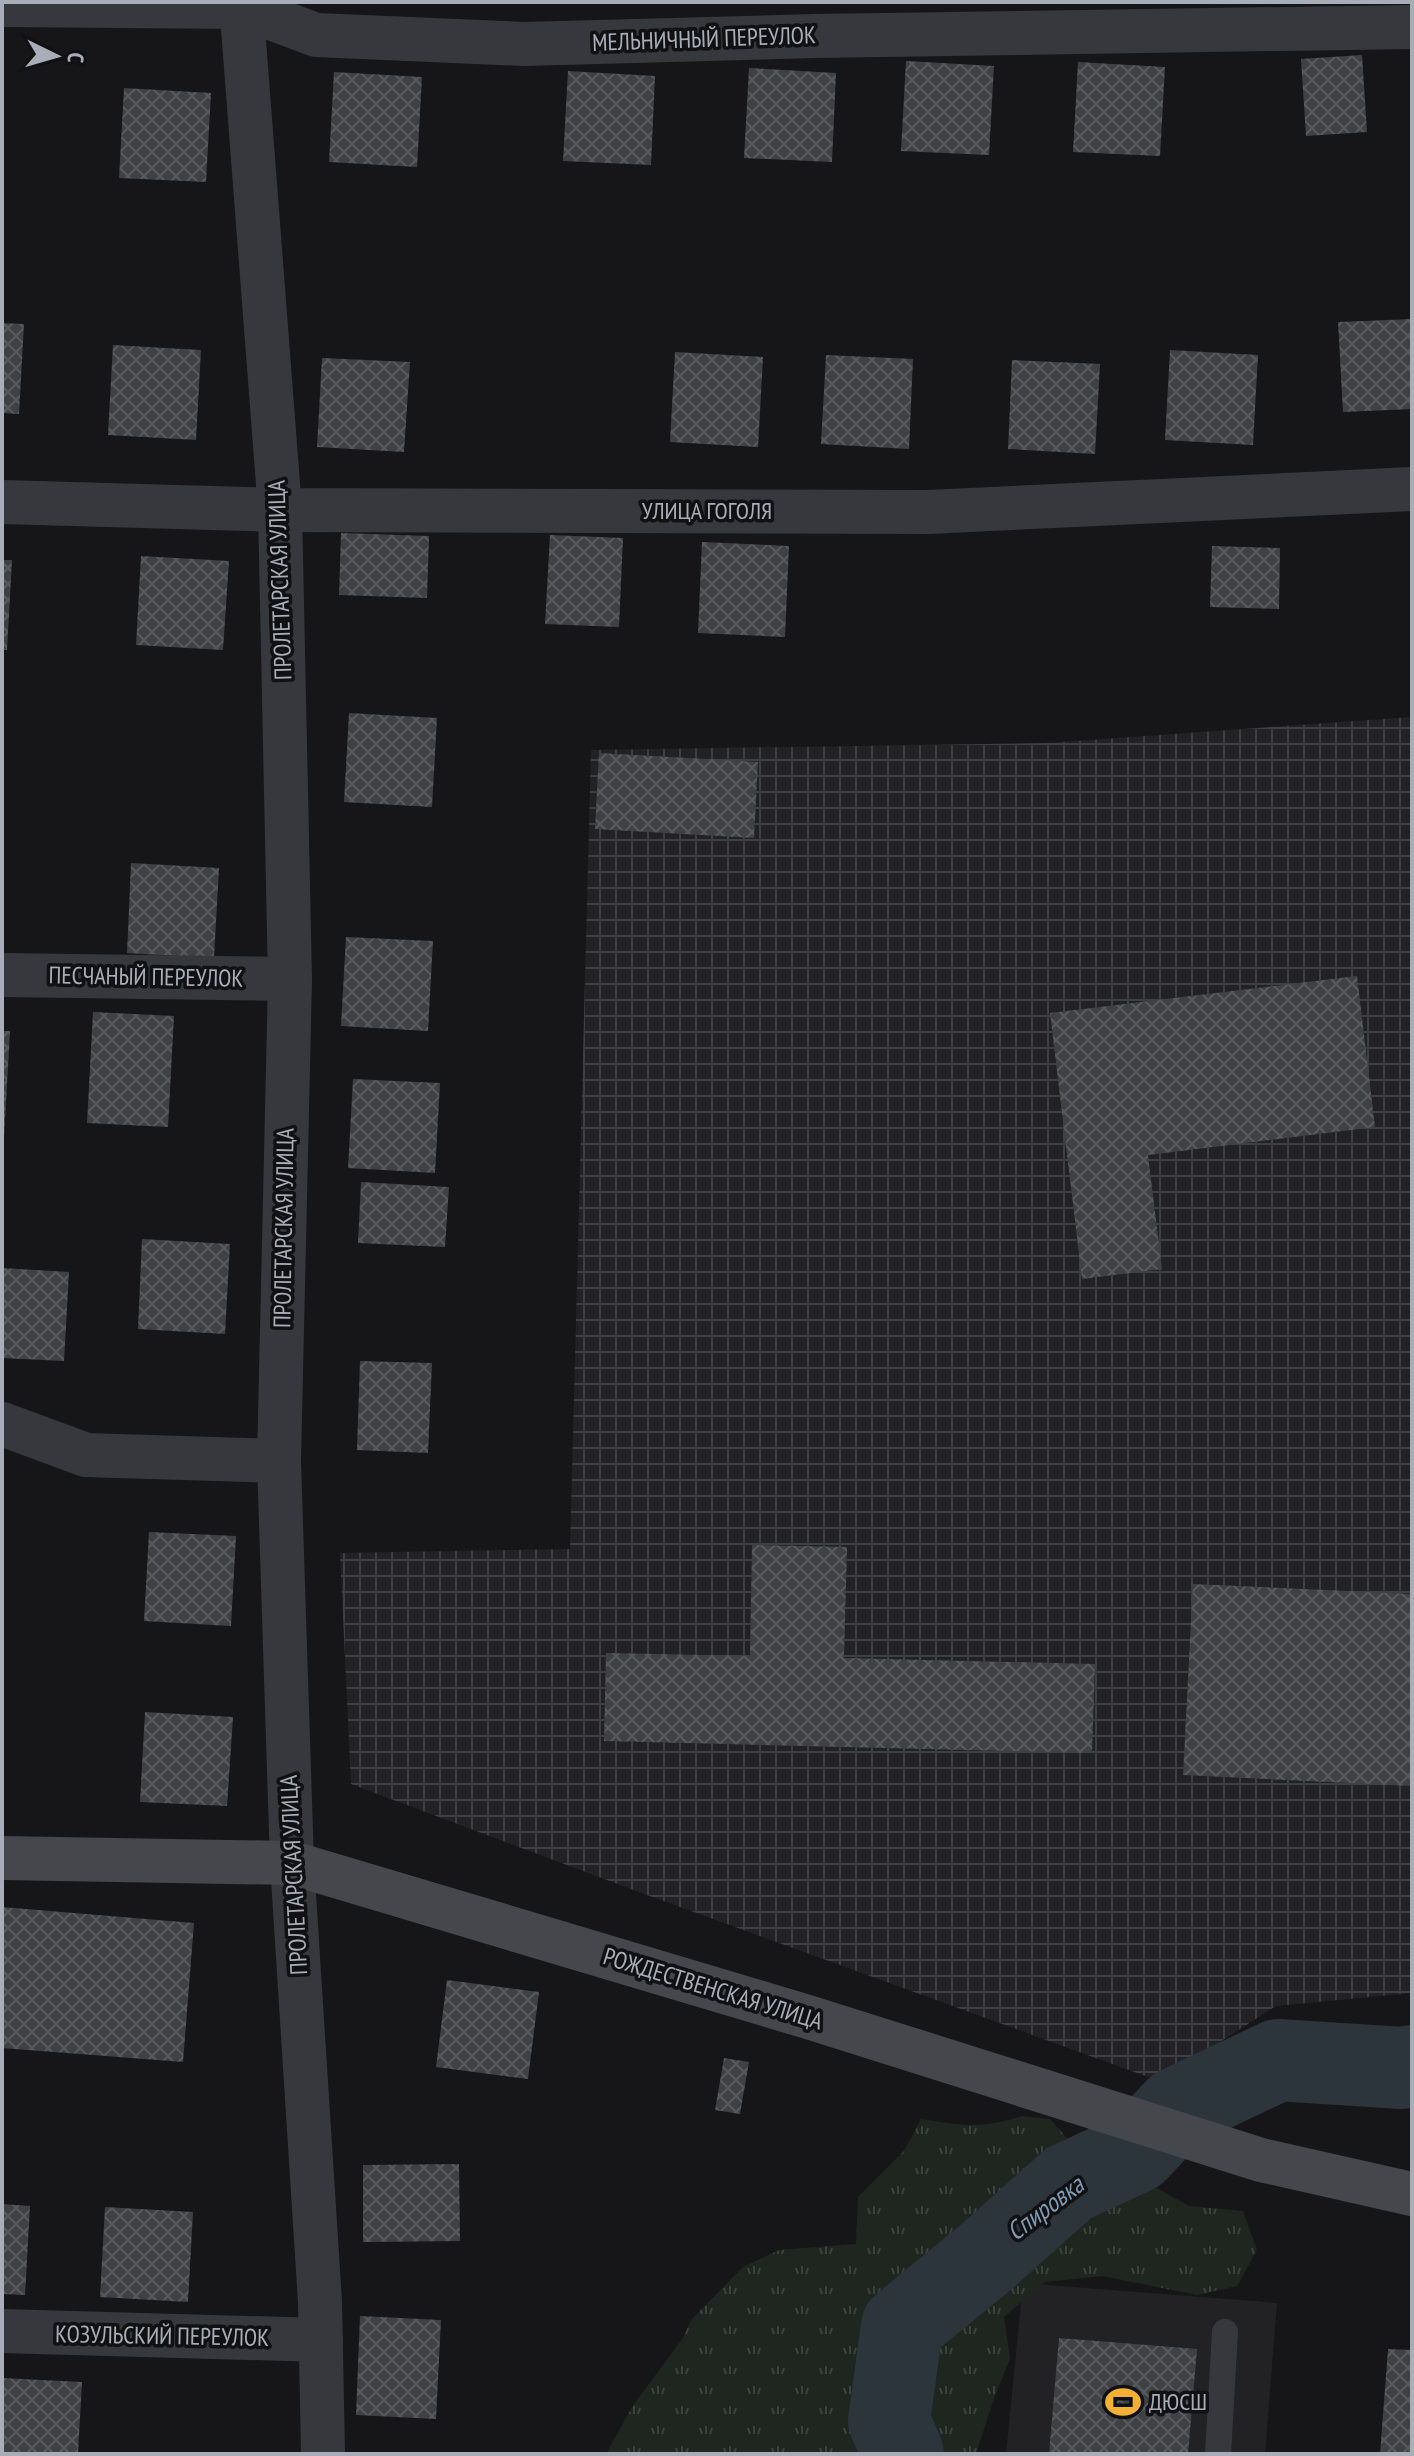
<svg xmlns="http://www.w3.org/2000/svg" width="1414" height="2456" viewBox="0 0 1414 2456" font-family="'PT Sans Narrow',sans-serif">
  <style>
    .built { fill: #222225 }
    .industrial { fill: url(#industrial-grid) }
    .grass { fill: url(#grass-tufts) }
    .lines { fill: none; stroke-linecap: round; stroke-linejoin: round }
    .river { stroke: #2c353c; stroke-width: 82 }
    .building { fill: url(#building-cross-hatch) }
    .service { stroke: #37383d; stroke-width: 26 }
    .minor { stroke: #37383d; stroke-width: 44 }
    .secondary { stroke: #45474d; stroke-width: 44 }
    .labels { text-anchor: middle; stroke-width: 7; stroke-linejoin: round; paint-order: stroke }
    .street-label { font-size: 24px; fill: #a8adb8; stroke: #111113 }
    .poi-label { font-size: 24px; fill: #a8adb8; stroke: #111113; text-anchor: start }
    .water-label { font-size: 26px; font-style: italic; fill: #7f9bb3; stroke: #111113 }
  </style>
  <defs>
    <pattern id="industrial-grid" width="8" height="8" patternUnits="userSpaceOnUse" patternTransform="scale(2)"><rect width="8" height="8" fill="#222225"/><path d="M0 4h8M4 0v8" fill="none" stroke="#3f3f43"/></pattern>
    <pattern id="grass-tufts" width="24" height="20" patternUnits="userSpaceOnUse" patternTransform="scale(2)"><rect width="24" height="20" fill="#1e261f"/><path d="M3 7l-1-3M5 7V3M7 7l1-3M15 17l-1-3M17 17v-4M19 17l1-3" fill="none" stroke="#3c433d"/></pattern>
    <pattern id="building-cross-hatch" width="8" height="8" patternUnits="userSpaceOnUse" patternTransform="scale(2)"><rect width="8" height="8" fill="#404145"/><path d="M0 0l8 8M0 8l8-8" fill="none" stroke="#595a5e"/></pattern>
  </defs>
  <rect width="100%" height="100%" fill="#161618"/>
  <path class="built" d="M 1023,2283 L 1277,2303 L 1265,2454 L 1006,2454 Z"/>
  <path class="industrial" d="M 1412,717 L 1412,1993 L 1276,2006 L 1159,2081 L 647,1895 L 351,1784 L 340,1553 L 570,1549 L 591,750 L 1047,743 Z"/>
  <path class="grass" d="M 1022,2116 L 1050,2119 L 1066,2137 L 1092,2175 L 1107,2188 L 1157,2188 L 1189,2206 L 1243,2211 L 1257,2250 L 1237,2286 L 1197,2295 L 1103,2276 L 1045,2282 L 1004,2317 L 1010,2358 L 992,2404 L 976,2454 L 606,2454 L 632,2407 L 683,2338 L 691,2320 L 743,2267 L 779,2250 L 856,2244 L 858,2197 L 904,2151 L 921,2119 C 964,2126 980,2129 1022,2116 Z"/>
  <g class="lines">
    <path class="river" d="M 903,2454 L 889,2421 L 902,2326 L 985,2258 L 1069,2183 L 1136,2152 L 1177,2108 L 1278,2060 L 1402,2068 L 1412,2066"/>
  </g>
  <g class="building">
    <path d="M 1362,55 L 1367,132 L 1306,136 L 1301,59 Z"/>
    <path d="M 906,61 L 994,66 L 989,155 L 901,151 Z"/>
    <path d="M 1078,62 L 1165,67 L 1160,156 L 1073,152 Z"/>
    <path d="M 749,68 L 836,73 L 832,162 L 744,158 Z"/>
    <path d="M 568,71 L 655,76 L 651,165 L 563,161 Z"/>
    <path d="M 334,72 L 422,77 L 417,167 L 329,162 Z"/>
    <path d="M 124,88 L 211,93 L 206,182 L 119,178 Z"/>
    <path d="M 1412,319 L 1412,409 L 1343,412 L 1338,322 Z"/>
    <path d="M 2,323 L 24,324 L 19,414 L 2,413 Z"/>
    <path d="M 113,345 L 201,350 L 196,440 L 108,435 Z"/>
    <path d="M 1170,350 L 1258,355 L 1253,445 L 1165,440 Z"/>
    <path d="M 675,352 L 763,357 L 758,447 L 670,442 Z"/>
    <path d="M 826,355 L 913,359 L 909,449 L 821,444 Z"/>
    <path d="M 322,358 L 410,362 L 404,452 L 317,447 Z"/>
    <path d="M 1012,360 L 1100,364 L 1095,454 L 1008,449 Z"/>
    <path d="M 341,533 L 429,536 L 427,598 L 339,595 Z"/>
    <path d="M 550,535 L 623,538 L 619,627 L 545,624 Z"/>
    <path d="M 702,542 L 789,546 L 785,637 L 698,633 Z"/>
    <path d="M 1212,546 L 1280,548 L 1279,609 L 1210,607 Z"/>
    <path d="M 141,556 L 229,561 L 223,650 L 136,645 Z"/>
    <path d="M 2,560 L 12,560 L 7,650 L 2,650 Z"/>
    <path d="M 349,713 L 437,718 L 432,807 L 344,802 Z"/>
    <path d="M 599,753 L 758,762 L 754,838 L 595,829 Z"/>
    <path d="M 131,863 L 219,868 L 214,958 L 127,953 Z"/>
    <path d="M 346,937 L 433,941 L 428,1031 L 341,1026 Z"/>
    <path d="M 1357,976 L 1375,1127 L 1148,1155 L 1162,1269 L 1082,1279 L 1050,1013 Z"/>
    <path d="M 93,1012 L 174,1016 L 168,1127 L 87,1123 Z"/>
    <path d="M 2,1031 L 10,1031 L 4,1138 L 2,1138 Z"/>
    <path d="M 353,1079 L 440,1083 L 435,1173 L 348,1168 Z"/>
    <path d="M 361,1182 L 449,1187 L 445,1247 L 358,1243 Z"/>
    <path d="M 142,1239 L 230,1244 L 225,1334 L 138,1329 Z"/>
    <path d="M 2,1268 L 69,1272 L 64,1361 L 2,1358 Z"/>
    <path d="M 360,1361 L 432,1363 L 428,1453 L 357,1450 Z"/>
    <path d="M 149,1532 L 236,1536 L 231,1626 L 144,1621 Z"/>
    <path d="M 752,1545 L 847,1547 L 844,1658 L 1095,1664 L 1092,1753 L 604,1741 L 606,1653 L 750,1656 Z"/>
    <path d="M 1193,1584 L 1412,1594 L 1412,1786 L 1183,1775 Z"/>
    <path d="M 145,1712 L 233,1717 L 227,1806 L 140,1802 Z"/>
    <path d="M 2,1907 L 194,1923 L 183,2062 L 2,2048 Z"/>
    <path d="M 447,1980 L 539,1992 L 528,2079 L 436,2067 Z"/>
    <path d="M 724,2058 L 749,2062 L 740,2114 L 715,2110 Z"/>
    <path d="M 459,2164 L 460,2241 L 363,2242 L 363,2165 Z"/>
    <path d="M 2,2204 L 30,2206 L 25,2295 L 2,2294 Z"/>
    <path d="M 105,2207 L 193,2212 L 188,2302 L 100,2297 Z"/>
    <path d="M 360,2316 L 441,2320 L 436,2419 L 356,2415 Z"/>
    <path d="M 1059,2338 L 1197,2349 L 1188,2454 L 1049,2454 Z"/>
    <path d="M 1388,2349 L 1412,2350 L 1412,2454 L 1380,2454 Z"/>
    <path d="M 2,2378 L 82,2382 L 78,2454 L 2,2454 Z"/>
  </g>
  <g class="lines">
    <path class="service" d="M 1218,2454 L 1225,2332"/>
    <g class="minor">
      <path d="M 241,2 L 280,510 L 290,979 L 279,1461 L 292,1863 L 320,2302 L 323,2454"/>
      <path d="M 2,5 L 241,7 L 316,35 L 524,44 L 815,36 L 1412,27"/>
      <path d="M 2,502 L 280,510 L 928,512 L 1412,489"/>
      <path d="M 2,975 L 290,979"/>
      <path d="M 2,1424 L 86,1455 L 279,1461"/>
      <path d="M 2,2331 L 321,2340"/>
    </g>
    <path class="secondary" d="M 2,1858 L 292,1863 L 808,2017 L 1261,2160 L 1412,2194"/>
  </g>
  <defs>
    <g id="stadium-bare" transform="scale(2.76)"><path d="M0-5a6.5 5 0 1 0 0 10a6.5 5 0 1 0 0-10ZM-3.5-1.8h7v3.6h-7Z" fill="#f2b134" stroke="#111113" stroke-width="2.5" paint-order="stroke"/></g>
  </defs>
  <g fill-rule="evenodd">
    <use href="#stadium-bare" x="1123" y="2402"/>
  </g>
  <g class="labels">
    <g class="street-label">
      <text transform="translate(704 39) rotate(-2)" y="8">МЕЛЬНИЧНЫЙ ПЕРЕУЛОК</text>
      <text x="707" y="519">УЛИЦА ГОГОЛЯ</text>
      <text transform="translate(280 580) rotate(-92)" y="8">ПРОЛЕТАРСКАЯ УЛИЦА</text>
      <text transform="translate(146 977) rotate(1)" y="8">ПЕСЧАНЫЙ ПЕРЕУЛОК</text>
      <text transform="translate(284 1228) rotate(-89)" y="8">ПРОЛЕТАРСКАЯ УЛИЦА</text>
      <text transform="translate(294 1875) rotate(-93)" y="8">ПРОЛЕТАРСКАЯ УЛИЦА</text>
      <text transform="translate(713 1989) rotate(17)" y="8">РОЖДЕСТВЕНСКАЯ УЛИЦА</text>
      <text transform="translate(162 2336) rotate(1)" y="8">КОЗУЛЬСКИЙ ПЕРЕУЛОК</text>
    </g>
    <g class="poi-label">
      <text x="1149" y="2410">ДЮСШ</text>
    </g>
    <g class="water-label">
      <text transform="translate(1045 2208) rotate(-37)" y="9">Спировка</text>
    </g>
  </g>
  <rect width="1414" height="2456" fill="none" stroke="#a8adb8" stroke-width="8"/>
  <g transform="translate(56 56) rotate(95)" stroke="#111113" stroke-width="6" paint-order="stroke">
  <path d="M0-6L14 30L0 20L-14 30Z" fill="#a8adb8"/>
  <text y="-12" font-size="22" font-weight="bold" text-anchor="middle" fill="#a8adb8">С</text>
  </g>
</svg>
